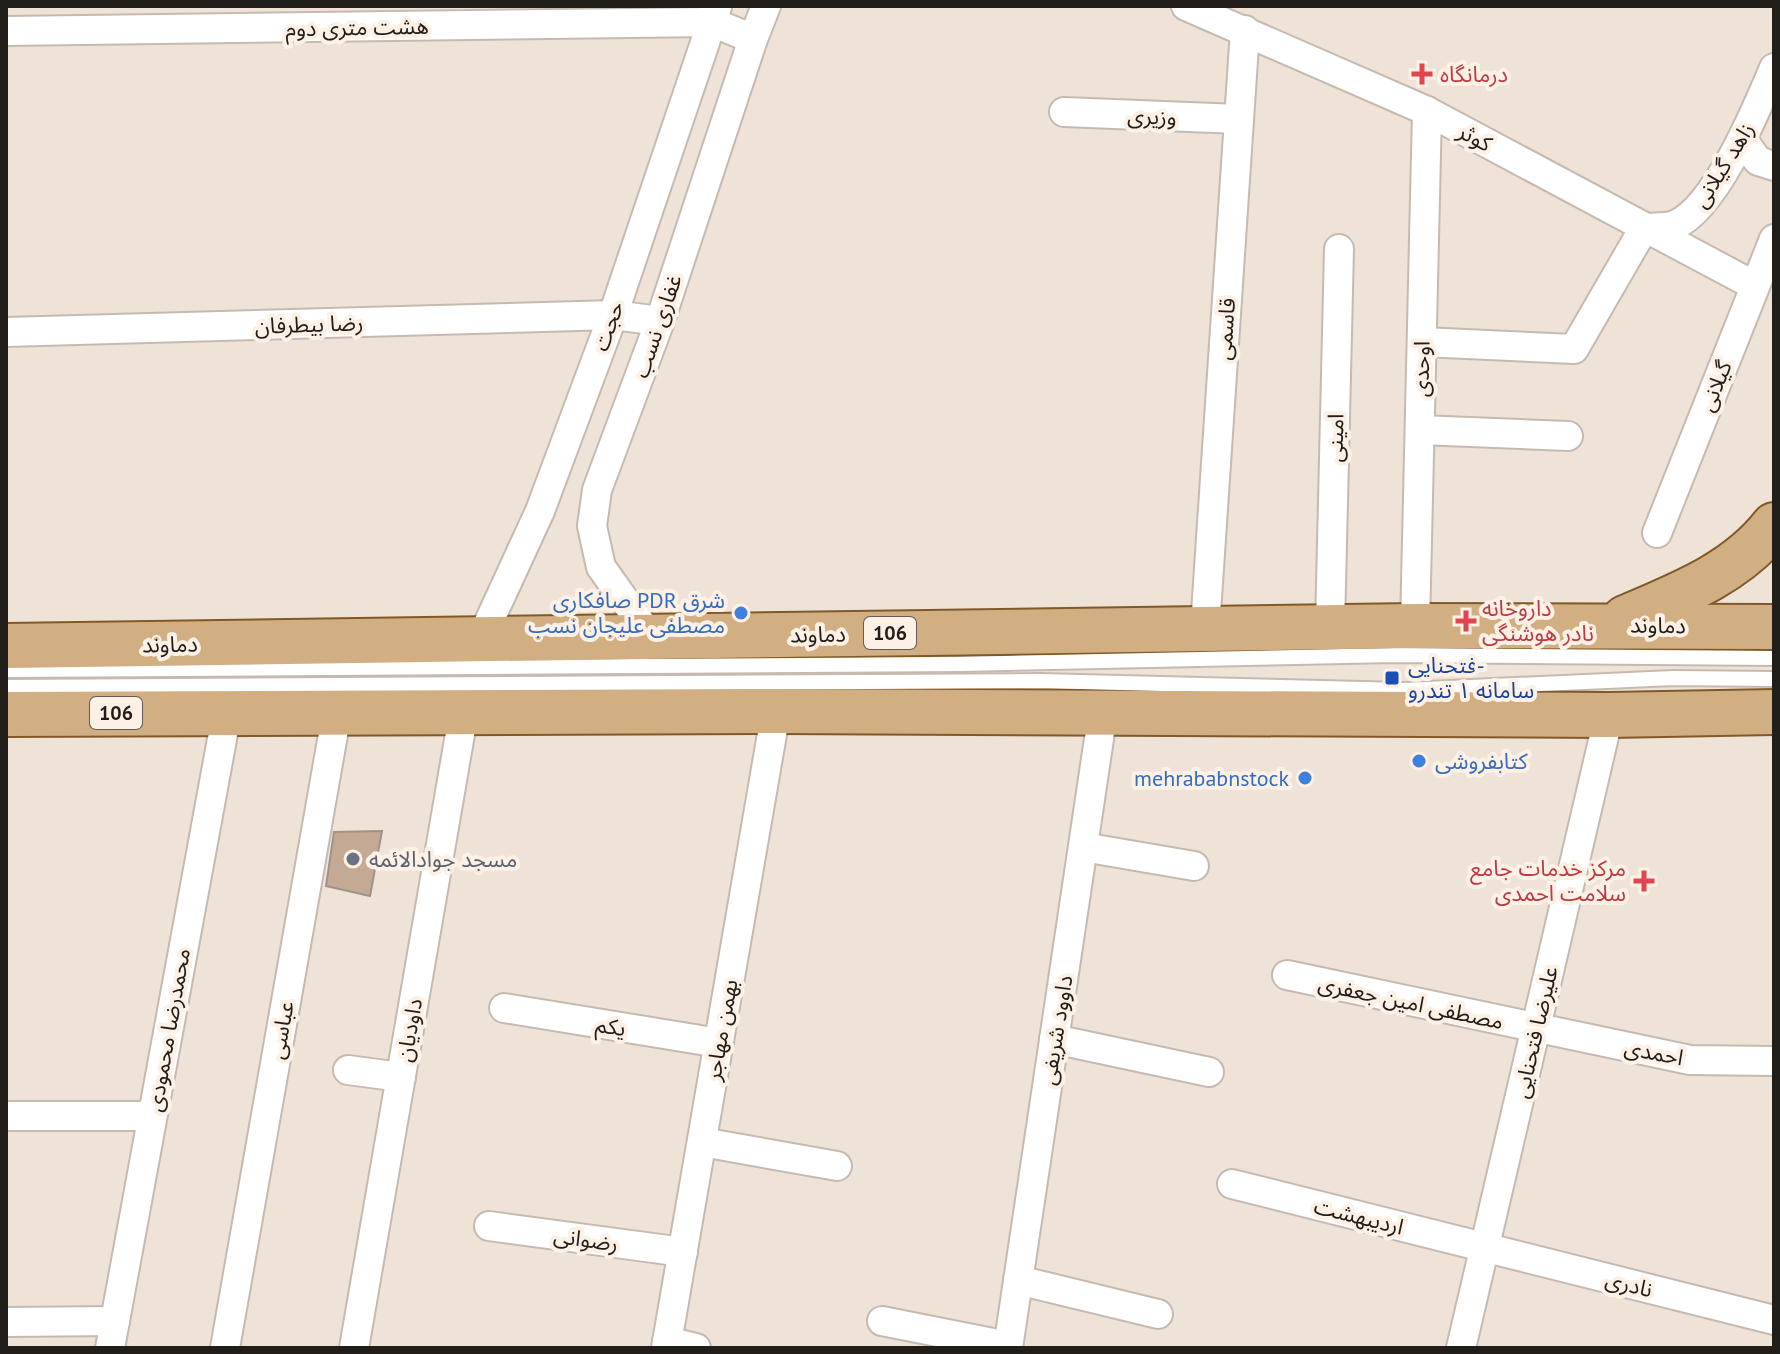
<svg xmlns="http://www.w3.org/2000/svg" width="1780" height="1354" viewBox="0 0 1780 1354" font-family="'PT Sans','Noto Sans Arabic',sans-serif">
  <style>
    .building { fill: #c4aa95; stroke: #9f9389; stroke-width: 2 }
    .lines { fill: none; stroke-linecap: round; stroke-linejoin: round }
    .lane-casing { stroke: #c6bab0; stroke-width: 18 }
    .street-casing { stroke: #c6bab0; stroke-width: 32 }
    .primary-casing { stroke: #815927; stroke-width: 48 }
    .lane { stroke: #fff; stroke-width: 14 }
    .street { stroke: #fff; stroke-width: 28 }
    .primary { stroke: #d2af82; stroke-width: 44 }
    .health-dot { fill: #e0444e; stroke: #fdf0e5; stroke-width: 3 }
    .shop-dot { fill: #3f7fe0; stroke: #fdf0e5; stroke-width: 3 }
    .transit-dot { fill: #1a4fb4; stroke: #fdf0e5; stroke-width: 3 }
    .worship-dot { fill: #6b7280; stroke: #fdf0e5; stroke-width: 3 }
    .labels { text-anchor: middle; stroke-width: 8; stroke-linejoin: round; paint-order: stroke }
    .shield { fill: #fdf0e5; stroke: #635c56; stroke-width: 2 }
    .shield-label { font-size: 20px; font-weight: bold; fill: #211d19 }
    .street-label { font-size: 22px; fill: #211d19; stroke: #fdf0e5 }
    .health-label { font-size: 22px; fill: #be3a42; stroke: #fdf0e5; text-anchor: start }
    .shop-label { font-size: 22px; fill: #366cbe; stroke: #fdf0e5; text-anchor: end }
    .transit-label { font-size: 22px; fill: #164399; stroke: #fdf0e5; text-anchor: start }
    .worship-label { font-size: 22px; fill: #5b616d; stroke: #fdf0e5; text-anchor: start }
  </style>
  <rect width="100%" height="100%" fill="#efe3d8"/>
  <path class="building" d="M 382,831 L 370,896 L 326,886 L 334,832 Z"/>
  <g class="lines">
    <g class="lane-casing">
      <g id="lane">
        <path d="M 6,670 L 961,664 L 1395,655 L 1774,658"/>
        <path d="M 6,687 L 1040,681 L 1404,690 L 1673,678 L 1774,679"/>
      </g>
    </g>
    <g class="street-casing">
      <g id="street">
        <path d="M 1186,6 L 1427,111 L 1755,286"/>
        <path d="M 6,31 L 712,22 L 753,39"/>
        <path d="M 1064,112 L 1239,119"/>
        <path d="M 1743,140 L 1758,161 L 1774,166"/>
        <path d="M 1644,228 C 1654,227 1667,228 1675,225 C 1716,208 1757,108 1774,68"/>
        <path d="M 6,332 L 613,315 L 660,321"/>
        <path d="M 1422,342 L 1574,349 L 1644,228"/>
        <path d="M 1420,430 L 1568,436"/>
        <path d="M 1657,533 L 1774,239"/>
        <path d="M 1415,626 L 1427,111"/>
        <path d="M 1330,627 L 1339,249"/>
        <path d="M 1205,628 L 1245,30"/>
        <path d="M 650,636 L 601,567 L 592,526 L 597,490 L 660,321 L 753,39 L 766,6"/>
        <path d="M 481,639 L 540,511 L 613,315 L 717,7"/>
        <path d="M 1083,847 L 1194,866"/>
        <path d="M 1287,975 L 1690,1060 L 1774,1061"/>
        <path d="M 504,1008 L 719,1043"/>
        <path d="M 1054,1039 L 1209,1072"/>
        <path d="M 348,1070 L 401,1077"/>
        <path d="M 6,1116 L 152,1116"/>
        <path d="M 702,1142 L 837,1166"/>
        <path d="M 1232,1184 L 1774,1320"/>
        <path d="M 489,1226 L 683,1252"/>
        <path d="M 1018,1280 L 1158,1314"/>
        <path d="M 882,1321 L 1008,1346"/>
        <path d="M 6,1322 L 115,1321"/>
        <path d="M 667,1341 L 696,1348"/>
        <path d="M 110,1348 L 227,712"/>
        <path d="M 225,1348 L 337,712"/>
        <path d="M 354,1348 L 464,711"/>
        <path d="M 666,1348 L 776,711"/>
        <path d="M 1008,1348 L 1103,712"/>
        <path d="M 1461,1348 L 1609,715"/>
      </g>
    </g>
    <g class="primary-casing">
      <g id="primary">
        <path d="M 1625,618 C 1679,595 1737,573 1774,525"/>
        <path d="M 6,646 L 1415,626 L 1774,627"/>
        <path d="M 6,714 L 776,711 L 1609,715 L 1774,712"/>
      </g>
    </g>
    <use href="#lane" class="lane"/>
    <use href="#street" class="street"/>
    <use href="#primary" class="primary"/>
  </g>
  <g class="health-dot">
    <path d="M1418 62h8v8h8v8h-8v8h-8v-8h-8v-8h8z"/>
    <path d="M1462 609h8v8h8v8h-8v8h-8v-8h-8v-8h8z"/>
    <path d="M1640 869h8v8h8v8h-8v8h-8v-8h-8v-8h8z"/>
  </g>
  <g class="shop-dot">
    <circle cx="741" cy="613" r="8"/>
    <circle cx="1419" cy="761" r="8"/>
    <circle cx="1305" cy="778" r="8"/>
  </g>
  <rect class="transit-dot" x="1384" y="670" width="16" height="16" rx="4"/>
  <circle class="worship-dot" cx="353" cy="859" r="8"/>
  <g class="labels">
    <g class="shield">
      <rect x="864" y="617" width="52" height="32" rx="6"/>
      <rect x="90" y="697" width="52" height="32" rx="6"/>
    </g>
    <g class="shield-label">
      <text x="890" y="640">106</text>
      <text x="116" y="720">106</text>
    </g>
    <g class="street-label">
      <text transform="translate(357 27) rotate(-1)" y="8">هشت متری دوم</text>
      <text transform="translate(1152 116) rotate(2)" y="8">وزیری</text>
      <text transform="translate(1475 137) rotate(28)" y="8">کوثر</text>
      <text transform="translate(1723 165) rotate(-58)" y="8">زاهد گیلانی</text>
      <text transform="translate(309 324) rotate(-2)" y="8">رضا بیطرفان</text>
      <text transform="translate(608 326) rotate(-70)" y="8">حجت</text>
      <text transform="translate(657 326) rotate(-71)" y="8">غفاری نسب</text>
      <text transform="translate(1225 329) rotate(-86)" y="8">قاسمی</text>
      <text transform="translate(1421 369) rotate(-89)" y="8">اوحدی</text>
      <text transform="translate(1715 386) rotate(-68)" y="8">گیلانی</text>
      <text transform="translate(1335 438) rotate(-89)" y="8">امینی</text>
      <text transform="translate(1658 625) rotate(1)" y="8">دماوند</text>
      <text transform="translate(818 634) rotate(-1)" y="8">دماوند</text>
      <text transform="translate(170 644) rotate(-1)" y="8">دماوند</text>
      <text transform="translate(1411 1002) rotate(12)" y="8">مصطفی امین جعفری</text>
      <text transform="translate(611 1026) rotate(9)" y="8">یکم</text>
      <text transform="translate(168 1030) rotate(-80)" y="8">محمدرضا محمودی</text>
      <text transform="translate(281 1030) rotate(-80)" y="8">عباسی</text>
      <text transform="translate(409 1030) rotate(-80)" y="8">داودیان</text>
      <text transform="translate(721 1030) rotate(-80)" y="8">بهمن مهاجر</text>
      <text transform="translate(1056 1030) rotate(-81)" y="8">داوود شریفی</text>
      <text transform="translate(1535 1032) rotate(-77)" y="8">علیرضا فتحنایی</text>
      <text transform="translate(1654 1052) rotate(11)" y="8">احمدی</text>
      <text transform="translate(1359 1216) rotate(14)" y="8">اردیبهشت</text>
      <text transform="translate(586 1239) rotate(8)" y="8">رضوانی</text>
      <text transform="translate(1629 1284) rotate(14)" y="8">نادری</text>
    </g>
    <g class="health-label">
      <text x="1440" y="82">درمانگاه</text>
      <text x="1482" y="616">داروخانه<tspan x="1482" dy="25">نادر هوشنگی</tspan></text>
      <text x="1626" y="876" text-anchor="end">مرکز خدمات جامع<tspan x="1626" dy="25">سلامت احمدی</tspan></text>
    </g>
    <g class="shop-label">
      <text x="725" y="608">صافکاری PDR شرق<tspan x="725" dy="25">مصطفی علیجان نسب</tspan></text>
      <text x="1435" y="769" text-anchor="start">کتابفروشی</text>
      <text x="1289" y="786">mehrababnstock</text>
    </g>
    <g class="transit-label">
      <text x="1408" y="673">فتحنایی-<tspan x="1408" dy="25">سامانه ۱ تندرو</tspan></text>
    </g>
    <g class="worship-label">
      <text x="369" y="867">مسجد جوادالائمه</text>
    </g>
  </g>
  <rect width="1780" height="1354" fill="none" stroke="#211d19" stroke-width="16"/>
</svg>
